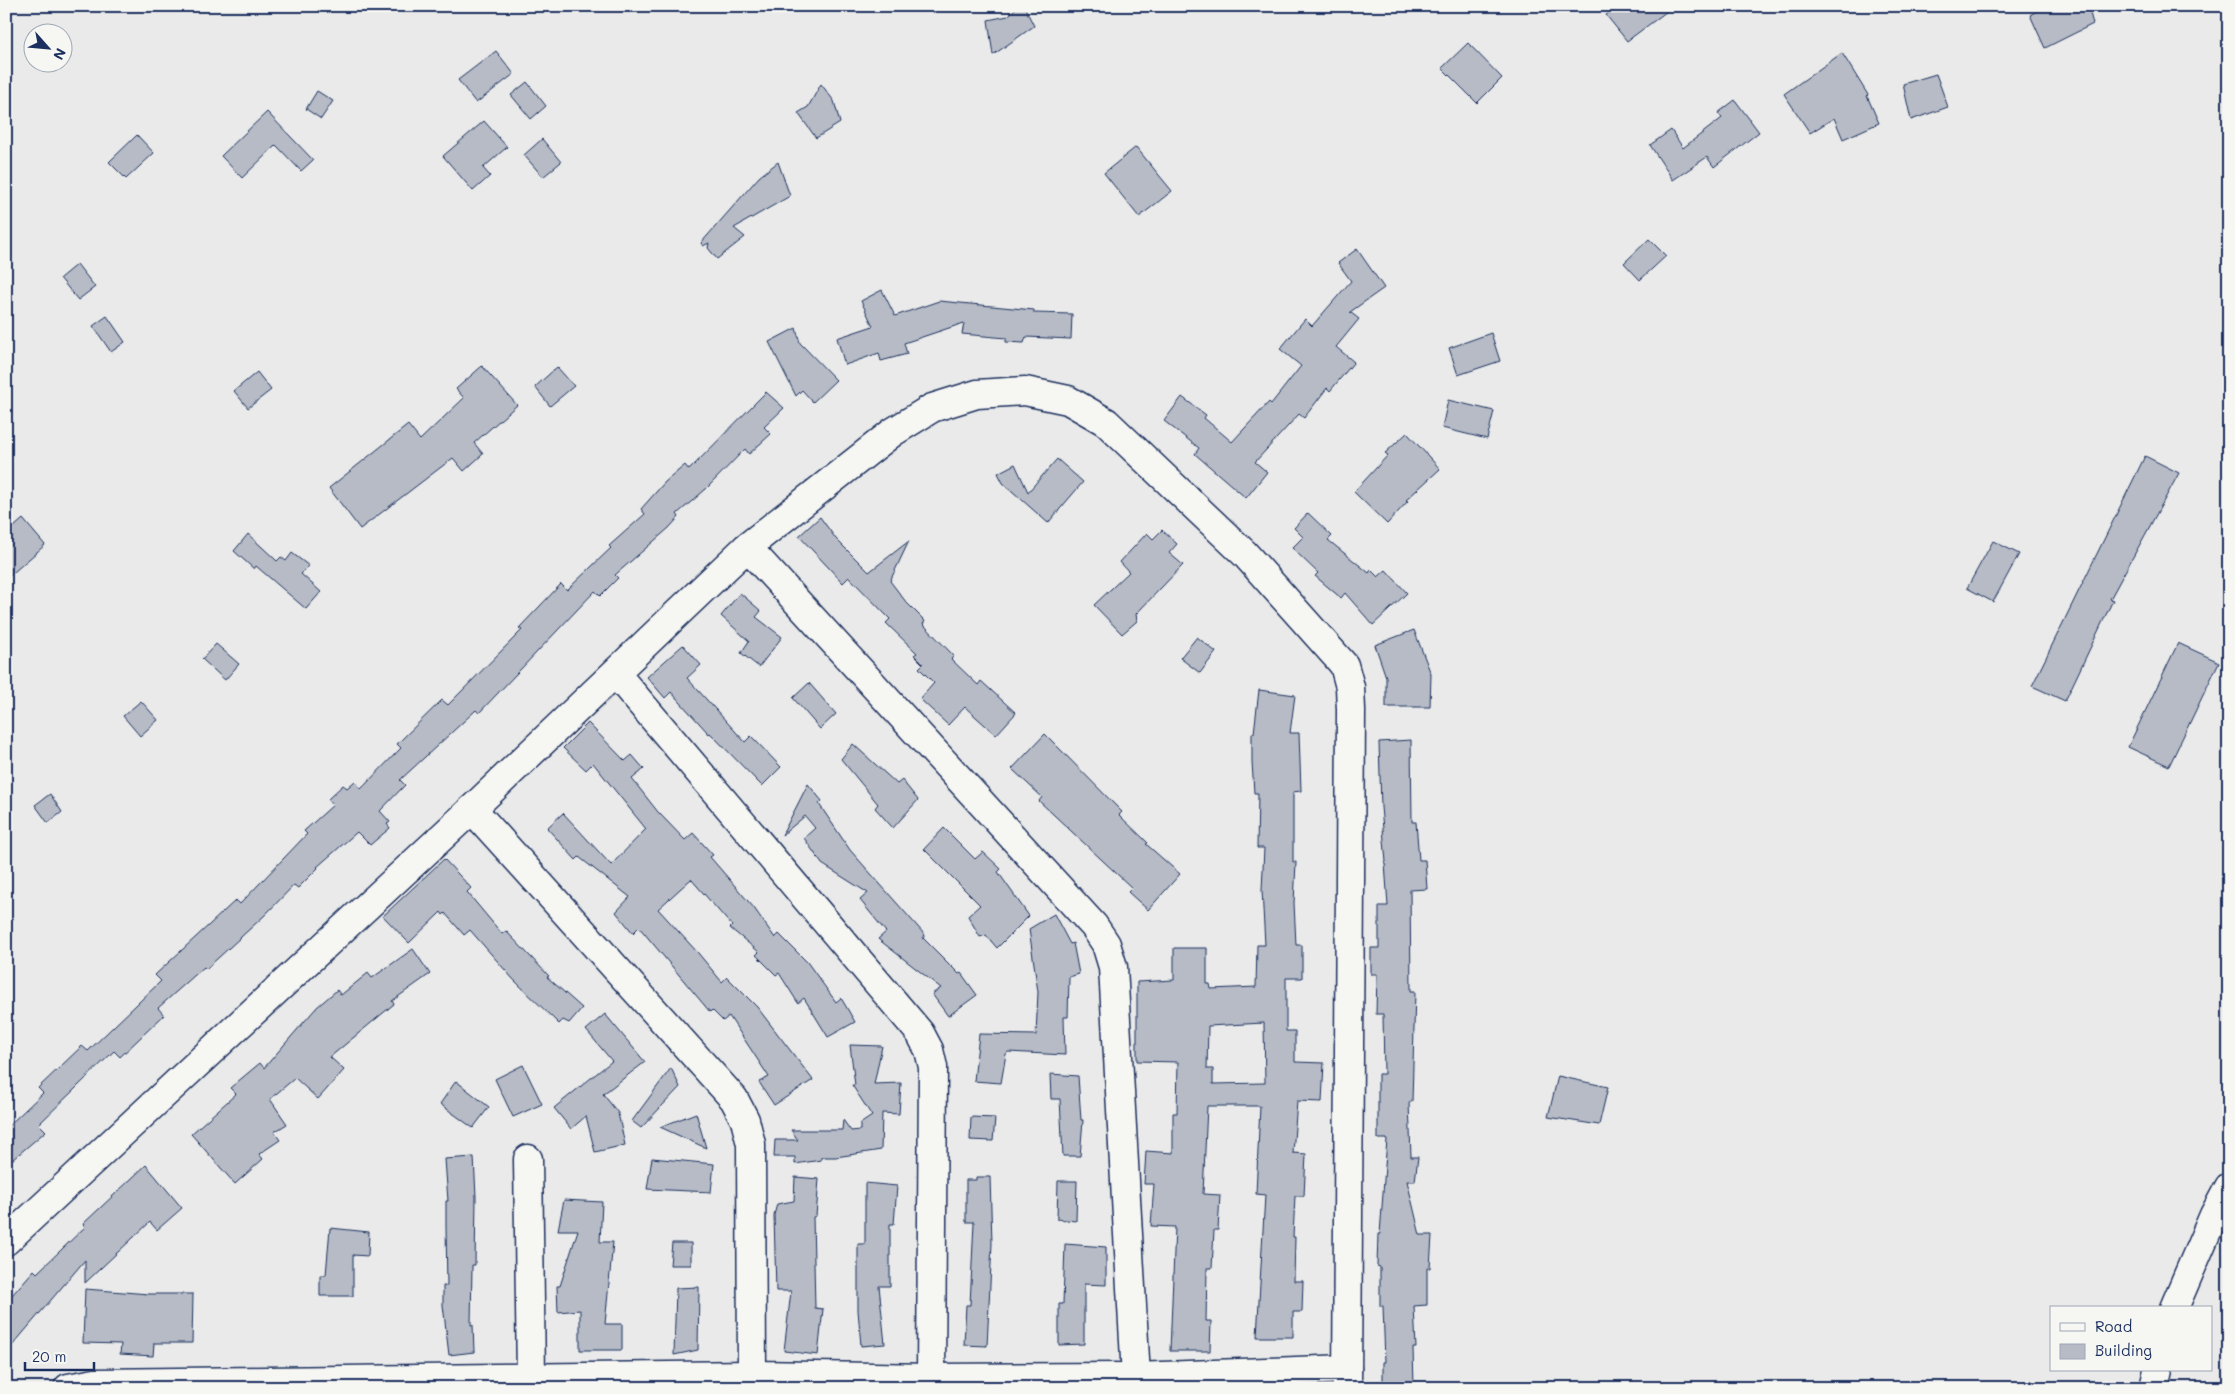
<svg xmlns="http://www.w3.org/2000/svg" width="2235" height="1394" viewBox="0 0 2235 1394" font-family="Mali,sans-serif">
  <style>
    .building { fill: #b6bbc6; stroke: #1b2f5e; fill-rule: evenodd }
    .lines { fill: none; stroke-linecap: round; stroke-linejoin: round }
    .street-casing { stroke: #1b2f5e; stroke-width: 31 }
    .street { stroke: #f6f6f2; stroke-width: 28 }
  </style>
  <rect width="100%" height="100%" fill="#e9eae9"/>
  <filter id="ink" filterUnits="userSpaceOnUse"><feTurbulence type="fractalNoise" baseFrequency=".02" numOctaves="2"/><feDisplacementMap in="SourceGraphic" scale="10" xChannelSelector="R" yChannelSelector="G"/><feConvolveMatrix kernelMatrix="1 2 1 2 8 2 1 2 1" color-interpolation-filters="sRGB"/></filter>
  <g filter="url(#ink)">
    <g class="building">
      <path d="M 1018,6 L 1024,6 L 1034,26 L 993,55 L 988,20 L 1008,16 Z"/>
      <path d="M 1616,6 L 1674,6 L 1627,41 L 1606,15 Z"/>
      <path d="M 2045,6 L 2088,6 L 2093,24 L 2045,48 L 2030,15 Z"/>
      <path d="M 1468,43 L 1502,78 L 1477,103 L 1442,68 Z"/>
      <path d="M 496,51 L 514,74 L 476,103 L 458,80 Z"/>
      <path d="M 1842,53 L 1868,95 L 1867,96 L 1879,123 L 1843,139 L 1834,118 L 1810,133 L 1784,94 Z"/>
      <path d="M 1936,74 L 1948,107 L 1911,120 L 1903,84 Z"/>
      <path d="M 527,82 L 546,106 L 531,119 L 511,95 Z"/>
      <path d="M 821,84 L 834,101 L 840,123 L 816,138 L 798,113 L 808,107 Z"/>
      <path d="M 317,91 L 333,101 L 321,119 L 306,109 Z"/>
      <path d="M 1735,100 L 1759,132 L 1714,167 L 1707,157 L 1673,180 L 1650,145 L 1671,130 L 1683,148 L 1722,118 L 1718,113 Z"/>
      <path d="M 267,112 L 313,160 L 301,171 L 276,145 L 242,178 L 221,156 Z"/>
      <path d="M 484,121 L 507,147 L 483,168 L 490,176 L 473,191 L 443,156 Z"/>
      <path d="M 137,135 L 154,153 L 126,179 L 109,162 Z"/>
      <path d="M 542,139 L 561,162 L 543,177 L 524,155 Z"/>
      <path d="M 1136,147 L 1172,191 L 1139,217 L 1104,173 Z"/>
      <path d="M 778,162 L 790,196 L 734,228 L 745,237 L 717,259 L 708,248 L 709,243 L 703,246 L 701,243 L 759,177 Z"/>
      <path d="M 1649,239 L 1666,256 L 1640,280 L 1624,263 Z"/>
      <path d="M 1357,249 L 1384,288 L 1350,312 L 1359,319 L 1336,347 L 1354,362 L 1330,391 L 1327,388 L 1304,418 L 1299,414 L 1255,462 L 1267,472 L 1246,498 L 1195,454 L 1199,448 L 1164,421 L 1182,397 L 1206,415 L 1204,418 L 1232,442 L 1269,402 L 1271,404 L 1301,366 L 1280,349 L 1305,319 L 1312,326 L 1351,281 L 1338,263 Z"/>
      <path d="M 77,264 L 95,287 L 78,300 L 60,278 Z"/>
      <path d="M 882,290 L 895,316 L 939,301 L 1034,310 L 1034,313 L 1072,314 L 1071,339 L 1026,337 L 1024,343 L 1006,342 L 1006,338 L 962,334 L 964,323 L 904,343 L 907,354 L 881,361 L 879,353 L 845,365 L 837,338 L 873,326 L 861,301 Z"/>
      <path d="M 107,316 L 125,342 L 111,352 L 93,326 Z"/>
      <path d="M 796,328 L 800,343 L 836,380 L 813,402 L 802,390 L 796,396 L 769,342 Z"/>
      <path d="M 1491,333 L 1500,361 L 1458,375 L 1449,348 Z"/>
      <path d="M 482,366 L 517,405 L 474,443 L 483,454 L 464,471 L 453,458 L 360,529 L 329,488 L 408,425 L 420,440 L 464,398 L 456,389 Z"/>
      <path d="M 557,367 L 574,386 L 550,406 L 535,387 Z"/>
      <path d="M 257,372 L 271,390 L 248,408 L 234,391 Z"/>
      <path d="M 766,392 L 784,408 L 764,427 L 771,434 L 749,454 L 745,449 L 706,489 L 677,514 L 679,517 L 669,528 L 615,575 L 618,578 L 600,596 L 595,591 L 479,713 L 476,710 L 400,780 L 405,785 L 380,811 L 390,822 L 387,824 L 390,828 L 370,845 L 357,832 L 317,867 L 318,868 L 298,888 L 294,885 L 265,915 L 206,969 L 204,967 L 158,1008 L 164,1015 L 120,1057 L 114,1051 L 39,1124 L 46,1131 L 6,1165 L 6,1128 L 43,1093 L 38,1088 L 82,1046 L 88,1051 L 161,981 L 155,975 L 236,900 L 240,904 L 307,834 L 304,831 L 333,805 L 328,799 L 343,785 L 347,788 L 355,781 L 361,789 L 401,748 L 397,744 L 442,700 L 448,705 L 522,630 L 519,628 L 561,584 L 567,590 L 611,548 L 609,546 L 645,514 L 641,509 L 665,482 L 685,465 L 689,470 Z"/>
      <path d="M 1448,400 L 1494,411 L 1487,439 L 1442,428 Z"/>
      <path d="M 1407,433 L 1440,469 L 1406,500 L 1408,501 L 1387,524 L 1354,492 L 1388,455 L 1385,453 Z"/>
      <path d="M 2145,456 L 2179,473 L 2110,599 L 2113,600 L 2065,701 L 2032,686 Z"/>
      <path d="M 1057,459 L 1083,482 L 1048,523 L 1003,483 L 998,473 L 1015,464 L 1028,492 Z"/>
      <path d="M 1308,513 L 1332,536 L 1328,540 L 1369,573 L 1371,570 L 1378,577 L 1386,570 L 1407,593 L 1373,625 L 1345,593 L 1341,598 L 1315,576 L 1318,573 L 1292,548 L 1303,537 L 1294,528 Z"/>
      <path d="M 820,517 L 836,539 L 869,572 L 909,541 L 890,581 L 906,602 L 925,621 L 923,624 L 954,656 L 951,659 L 978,685 L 981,681 L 1016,713 L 996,735 L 965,707 L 948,725 L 920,699 L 934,683 L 919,668 L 923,664 L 914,655 L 917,653 L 886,623 L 890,619 L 849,577 L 843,583 L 799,536 Z"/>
      <path d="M 23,519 L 45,545 L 6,579 L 6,534 Z"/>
      <path d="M 1162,530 L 1177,544 L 1169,553 L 1183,565 L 1136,614 L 1137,621 L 1122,634 L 1094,605 L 1129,572 L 1120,562 L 1147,533 L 1153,539 Z"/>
      <path d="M 248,534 L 277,561 L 281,557 L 286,561 L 292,553 L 309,566 L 301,574 L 321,592 L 306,609 L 256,566 L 254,569 L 234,551 Z"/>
      <path d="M 1993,541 L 2019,554 L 1993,602 L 1967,588 Z"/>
      <path d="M 740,593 L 761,611 L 756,617 L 782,637 L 759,667 L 741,653 L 749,641 L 721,616 Z"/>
      <path d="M 1414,630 L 1431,674 L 1430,707 L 1386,707 L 1386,677 L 1375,645 Z"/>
      <path d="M 1197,637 L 1216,652 L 1200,673 L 1180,658 Z"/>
      <path d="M 2178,643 L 2219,662 L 2169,766 L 2128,747 Z"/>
      <path d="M 216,644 L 239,664 L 225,680 L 202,659 Z"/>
      <path d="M 683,645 L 701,665 L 687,678 L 745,742 L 751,736 L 781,767 L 762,786 L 710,733 L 709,734 L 671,692 L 665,698 L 647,677 Z"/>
      <path d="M 809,683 L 836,714 L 820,729 L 793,698 Z"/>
      <path d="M 1259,690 L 1295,695 L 1290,733 L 1299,733 L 1301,791 L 1293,792 L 1293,862 L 1296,862 L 1294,903 L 1296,945 L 1302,945 L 1302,978 L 1286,978 L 1286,1031 L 1295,1031 L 1295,1062 L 1324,1063 L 1322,1102 L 1297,1101 L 1293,1153 L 1306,1154 L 1304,1196 L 1295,1196 L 1293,1237 L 1295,1237 L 1294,1281 L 1303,1281 L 1302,1312 L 1293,1312 L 1293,1337 L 1257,1337 L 1265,1195 L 1256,1194 L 1260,1106 L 1207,1106 L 1203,1194 L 1220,1195 L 1218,1230 L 1214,1230 L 1212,1268 L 1207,1268 L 1206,1321 L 1211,1321 L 1210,1351 L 1170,1351 L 1175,1227 L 1151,1226 L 1154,1184 L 1144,1184 L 1146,1151 L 1173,1153 L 1173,1113 L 1177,1113 L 1178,1062 L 1137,1061 L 1137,982 L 1174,980 L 1174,948 L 1207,948 L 1207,984 L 1210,984 L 1211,989 L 1256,987 L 1257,945 L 1265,945 L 1262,890 L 1264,848 L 1257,848 L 1258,793 L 1254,793 L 1252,762 L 1252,733 L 1254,733 ZM 1264,1023 L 1265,1083 L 1213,1084 L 1213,1069 L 1207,1069 L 1208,1026 Z"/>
      <path d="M 141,701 L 158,720 L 140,736 L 123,716 Z"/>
      <path d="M 588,723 L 625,761 L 632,755 L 644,769 L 632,779 L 658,812 L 685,840 L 693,833 L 713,855 L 710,857 L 754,908 L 775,938 L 779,934 L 807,962 L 836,1002 L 841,998 L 855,1022 L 828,1037 L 804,998 L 798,1003 L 779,973 L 776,975 L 756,955 L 759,952 L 730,928 L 732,926 L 691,879 L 658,909 L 698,953 L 722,982 L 727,977 L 757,1007 L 813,1080 L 774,1105 L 759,1082 L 769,1077 L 729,1016 L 723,1021 L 712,1010 L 710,1012 L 639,927 L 633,933 L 616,912 L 630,897 L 579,857 L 576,860 L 547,828 L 563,813 L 611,865 L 646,829 L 593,763 L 586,770 L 563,748 Z"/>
      <path d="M 1045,734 L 1122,812 L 1119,815 L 1148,843 L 1146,844 L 1180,874 L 1148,910 L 1128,892 L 1132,888 L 1039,801 L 1042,797 L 1012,769 Z"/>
      <path d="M 1411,740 L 1412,822 L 1416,822 L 1419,860 L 1425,860 L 1427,889 L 1410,890 L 1411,991 L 1415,991 L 1412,1102 L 1409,1102 L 1411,1157 L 1418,1157 L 1415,1181 L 1407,1181 L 1420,1235 L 1432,1235 L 1430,1268 L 1427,1268 L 1427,1305 L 1414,1306 L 1416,1348 L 1413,1348 L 1414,1388 L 1383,1388 L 1383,1362 L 1385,1362 L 1383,1306 L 1380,1306 L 1380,1267 L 1377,1266 L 1378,1234 L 1380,1234 L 1387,1139 L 1378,1139 L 1378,1074 L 1384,1074 L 1383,1014 L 1376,1014 L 1377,974 L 1371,974 L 1371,948 L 1379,948 L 1379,906 L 1388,906 L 1385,863 L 1386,862 L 1381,807 L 1379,742 Z"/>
      <path d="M 853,744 L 897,784 L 902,780 L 918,800 L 893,828 L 875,808 L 878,804 L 841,759 Z"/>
      <path d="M 808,784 L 822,801 L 819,804 L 850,850 L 925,935 L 923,938 L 959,974 L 961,973 L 977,995 L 948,1016 L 932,994 L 941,988 L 878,939 L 886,932 L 860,900 L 868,893 L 822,864 L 804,838 L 815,828 L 805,816 L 782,835 Z"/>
      <path d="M 50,794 L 62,812 L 48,823 L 35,805 Z"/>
      <path d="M 944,828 L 975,859 L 983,852 L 1001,869 L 998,872 L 1029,916 L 997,948 L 986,935 L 980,937 L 968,916 L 980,905 L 924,849 Z"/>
      <path d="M 444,859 L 471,888 L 467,892 L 502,934 L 506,931 L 549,976 L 547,977 L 582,1008 L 569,1023 L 563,1020 L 559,1024 L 513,979 L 470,930 L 464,935 L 445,913 L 443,915 L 441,912 L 409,943 L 383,916 Z"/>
      <path d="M 1054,914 L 1070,944 L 1073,943 L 1079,974 L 1069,977 L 1068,1017 L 1064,1017 L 1065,1055 L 1008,1052 L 1006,1054 L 1001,1083 L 974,1081 L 979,1034 L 1036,1035 L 1038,992 L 1029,929 Z"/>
      <path d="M 413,949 L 430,974 L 392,1001 L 394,1004 L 330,1057 L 344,1070 L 318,1099 L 295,1078 L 270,1099 L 287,1124 L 274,1132 L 280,1140 L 259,1154 L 263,1159 L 235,1184 L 191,1134 L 236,1094 L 230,1088 L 260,1063 L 264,1068 L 317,1007 L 337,990 L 341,995 L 368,973 L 372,978 Z"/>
      <path d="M 605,1014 L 645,1062 L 603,1094 L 618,1113 L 625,1145 L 595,1152 L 586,1116 L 571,1129 L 554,1108 L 612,1061 L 586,1030 Z"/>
      <path d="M 850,1045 L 882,1046 L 874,1084 L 901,1083 L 899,1114 L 882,1113 L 881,1150 L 836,1157 L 821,1157 L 821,1160 L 795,1164 L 795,1157 L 774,1157 L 775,1140 L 798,1140 L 791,1130 L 842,1130 L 843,1120 L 851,1131 L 860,1130 L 860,1124 L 872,1116 L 852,1085 L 855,1085 Z"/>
      <path d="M 523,1065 L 542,1104 L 513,1117 L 495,1079 Z"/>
      <path d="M 671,1068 L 680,1087 L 641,1128 L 632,1121 Z"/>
      <path d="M 1050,1074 L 1078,1076 L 1081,1120 L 1083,1120 L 1080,1156 L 1063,1156 L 1060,1099 L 1051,1099 Z"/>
      <path d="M 1558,1076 L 1608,1087 L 1599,1125 L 1548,1117 Z"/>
      <path d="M 456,1081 L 489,1107 L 473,1128 L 440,1104 Z"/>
      <path d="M 696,1113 L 706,1148 L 660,1127 Z"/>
      <path d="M 971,1117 L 995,1118 L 993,1141 L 970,1140 Z"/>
      <path d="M 474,1157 L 476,1197 L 475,1265 L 472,1265 L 471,1325 L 473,1325 L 474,1352 L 449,1355 L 443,1305 L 443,1286 L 447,1286 L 446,1226 L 446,1201 L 448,1201 L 445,1159 Z"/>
      <path d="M 652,1158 L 714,1164 L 711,1192 L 647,1189 Z"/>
      <path d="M 146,1165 L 182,1208 L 157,1230 L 150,1222 L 85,1283 L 85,1260 L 6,1353 L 6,1302 L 34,1270 L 37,1273 L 85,1227 L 83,1224 Z"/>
      <path d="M 795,1177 L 819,1179 L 816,1216 L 813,1217 L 815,1308 L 823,1309 L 818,1355 L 784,1351 L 791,1291 L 776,1291 L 774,1215 L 777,1204 L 794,1201 Z"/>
      <path d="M 976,1177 L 990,1177 L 992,1243 L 987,1346 L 964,1345 L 966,1305 L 970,1305 L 974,1222 L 966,1222 L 966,1180 L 976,1180 Z"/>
      <path d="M 1058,1181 L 1077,1181 L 1076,1221 L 1057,1219 Z"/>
      <path d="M 865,1183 L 897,1186 L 894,1224 L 890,1224 L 890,1286 L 879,1286 L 885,1344 L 861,1346 L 858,1310 L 858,1244 L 865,1244 Z"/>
      <path d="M 564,1200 L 602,1202 L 600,1242 L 613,1242 L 605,1324 L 622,1324 L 622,1350 L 580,1350 L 580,1310 L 558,1312 L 557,1286 L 560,1286 L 578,1230 L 558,1230 Z"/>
      <path d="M 330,1228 L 369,1232 L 368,1256 L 353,1255 L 353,1296 L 320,1296 L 320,1275 L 326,1275 Z"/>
      <path d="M 672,1243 L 691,1243 L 691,1265 L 670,1265 Z"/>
      <path d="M 1065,1244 L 1106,1247 L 1106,1285 L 1084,1284 L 1084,1344 L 1059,1345 L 1059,1304 L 1063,1304 Z"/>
      <path d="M 699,1287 L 698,1350 L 674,1355 L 676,1288 Z"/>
      <path d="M 85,1289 L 149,1294 L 193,1294 L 192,1343 L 154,1343 L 153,1356 L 120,1354 L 121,1344 L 83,1343 Z"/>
    </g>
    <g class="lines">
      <g class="street-casing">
        <g id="street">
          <path d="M 747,547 L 1094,926 L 1106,944 L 1113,967 L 1136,1377 L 1347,1369"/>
          <path d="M 616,674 L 920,1033 L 929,1050 L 933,1067 L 931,1378"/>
          <path d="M 472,809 L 734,1099 L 745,1120 L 751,1144 L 752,1375"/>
          <path d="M 528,1159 L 531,1377"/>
          <path d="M 6,1241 L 472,809 L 747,547 L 893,432 L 932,408 L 977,394 L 1025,391 L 1068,400 L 1106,422 L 1245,554 L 1344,665 L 1350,687 L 1351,710 L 1347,1388"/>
          <path d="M 2174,1308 L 2214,1215 L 2229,1187"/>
          <path d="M 68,1388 L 95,1383 L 752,1375 L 931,1378 L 1136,1377"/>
          <path d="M 2154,1388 L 2158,1370"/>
        </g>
      </g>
      <use href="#street" class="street"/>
    </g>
  </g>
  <rect width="2235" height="1394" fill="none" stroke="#f6f6f2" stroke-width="25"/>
  <rect x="12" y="12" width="2210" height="1369" fill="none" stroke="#1b2f5e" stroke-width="2" filter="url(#ink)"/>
  <rect x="2050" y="1306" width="162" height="65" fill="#f6f6f2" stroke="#9ea6b7"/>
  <rect x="2060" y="1323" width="25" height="8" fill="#f6f6f2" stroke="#9ea6b7"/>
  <text x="2095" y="1332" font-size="15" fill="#1b2f5e">Road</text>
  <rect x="2060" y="1344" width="25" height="15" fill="#b6bbc6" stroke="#9ea6b7"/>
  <text x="2095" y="1356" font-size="15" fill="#1b2f5e">Building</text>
  <g transform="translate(48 48) rotate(117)"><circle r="24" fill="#f6f6f2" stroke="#9ea6b7"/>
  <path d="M0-4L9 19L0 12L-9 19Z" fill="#1b2f5e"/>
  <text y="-8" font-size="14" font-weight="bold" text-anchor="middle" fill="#1b2f5e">N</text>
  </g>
  <path d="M25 1362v8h69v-8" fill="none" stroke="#1b2f5e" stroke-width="2.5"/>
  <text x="32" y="1362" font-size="15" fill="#1b2f5e" stroke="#f6f6f2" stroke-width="4" paint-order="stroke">20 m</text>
</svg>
